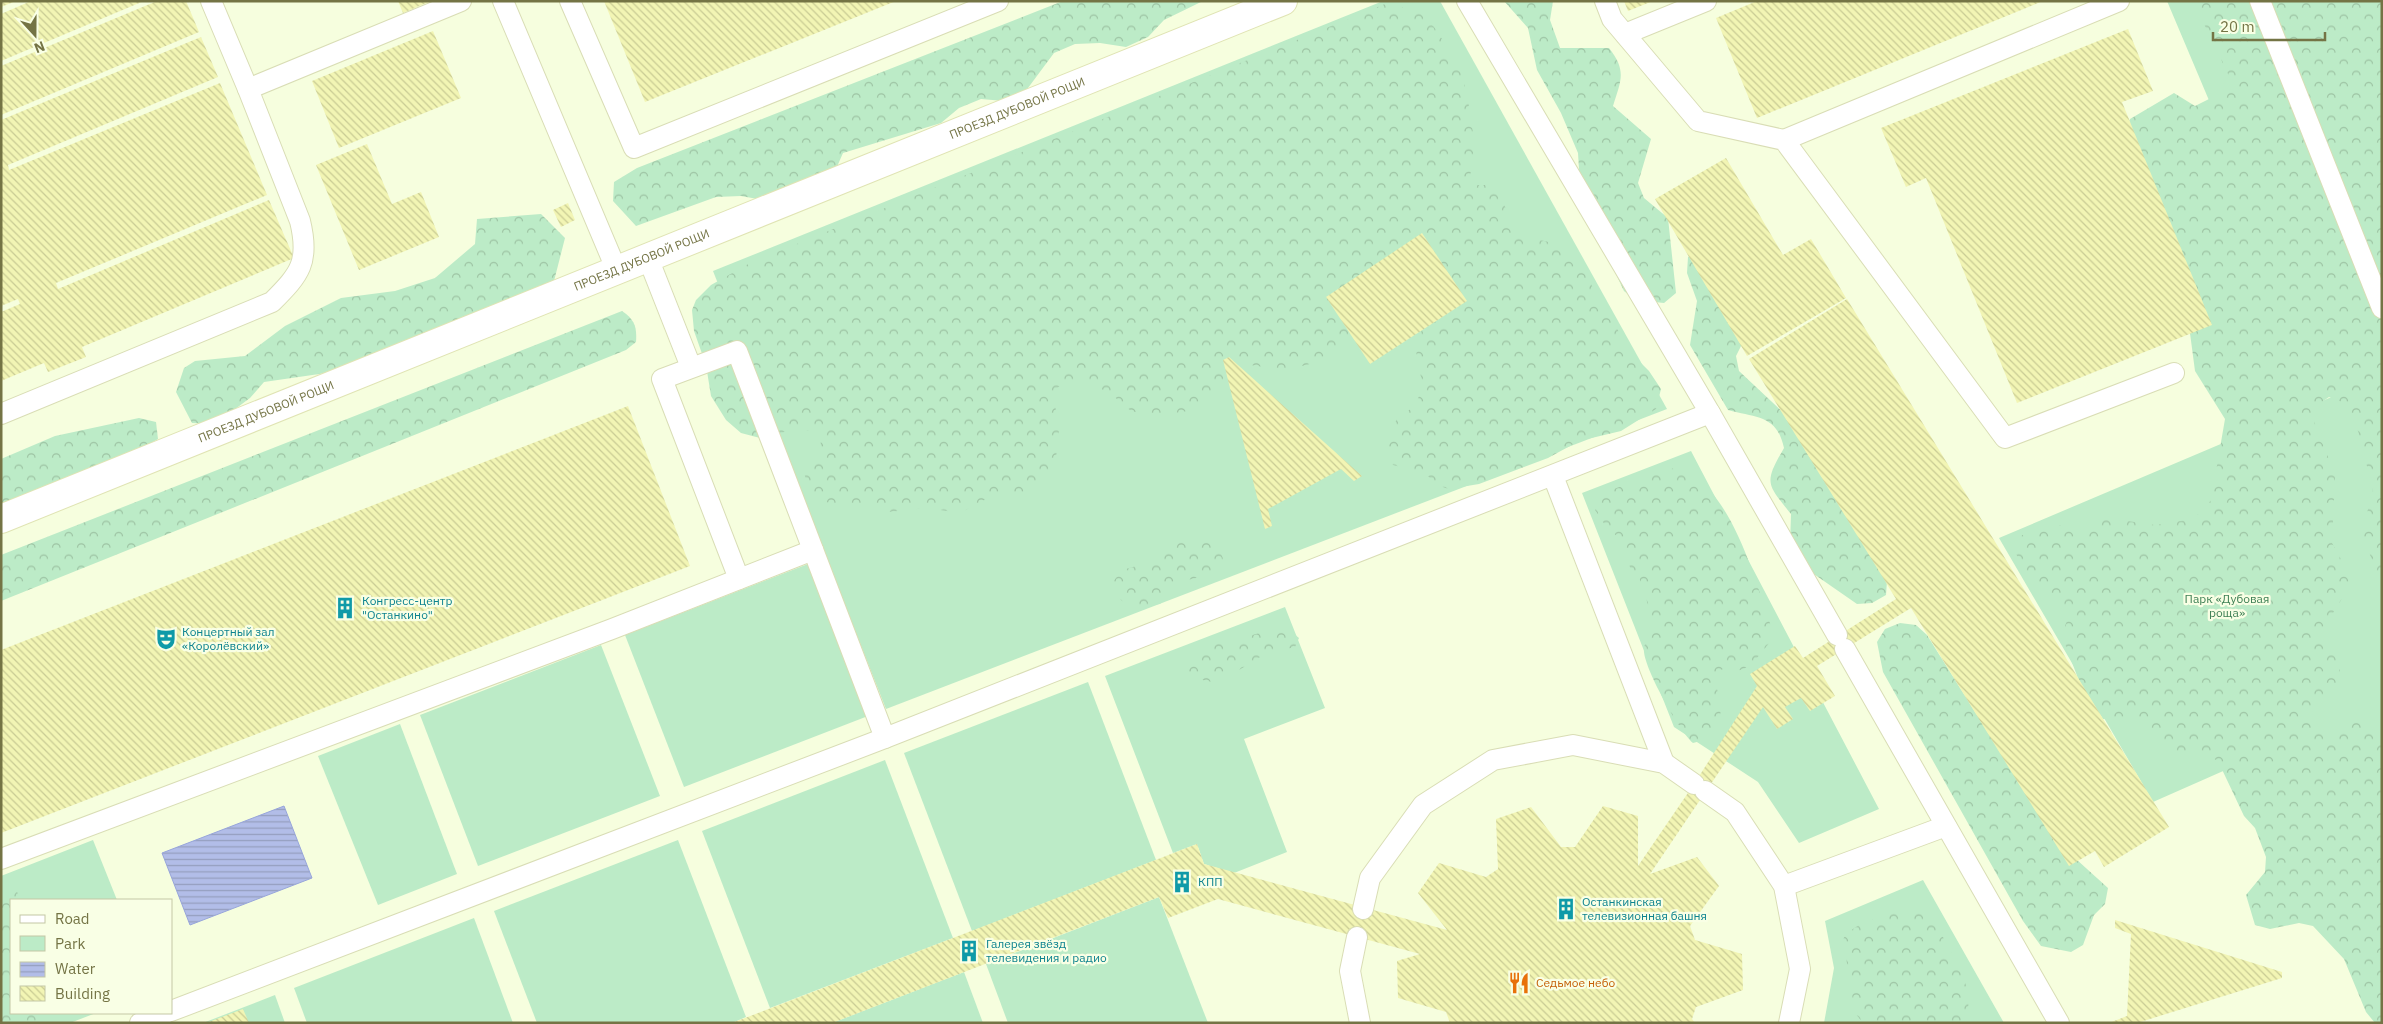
<svg xmlns="http://www.w3.org/2000/svg" width="2383" height="1024" viewBox="0 0 2383 1024" font-family="'IBM Plex Sans',sans-serif">
  <style>
    .green { fill: #bcebc7 }
    .forest { fill: url(#forest-crowns) }
    .water { fill: url(#water-rules); stroke: #97a5da }
    .building { fill: url(#building-back-hatch) }
    .lines { fill: none; stroke-linecap: round; stroke-linejoin: round }
    .lane-casing { stroke: #d9ddb5; stroke-width: 22 }
    .secondary-casing { stroke: #e0e4b4; stroke-width: 30 }
    .lane { stroke: #fff; stroke-width: 20 }
    .secondary { stroke: #fff; stroke-width: 28 }
    .labels { text-anchor: middle; stroke-width: 4.5; stroke-linejoin: round; paint-order: stroke }
    .street-label { font-size: 12px; fill: #747445; stroke: #f9ffe5 }
    .park-label { font-size: 12px; fill: #3f8155; stroke: #f9ffe5 }
    .culture-label { font-size: 12px; fill: #0d838f; stroke: #f9ffe5; text-anchor: start }
    .food-label { font-size: 12px; fill: #c56008; stroke: #f9ffe5; text-anchor: start }
  </style>
  <defs>
    <pattern id="forest-crowns" width="20" height="18" patternUnits="userSpaceOnUse" patternTransform="scale(1.25)"><rect width="20" height="18" fill="#bcebc7"/><path d="M2 6a3 3 0 1 1 6 0M12 15a3 3 0 1 1 6 0" fill="none" stroke="#9dc3a3"/></pattern>
    <pattern id="water-rules" width="6" height="5" patternUnits="userSpaceOnUse" patternTransform="scale(1.25)"><rect width="6" height="5" fill="#b2bde8"/><path d="M0 2.5h6" fill="none" stroke="#959ebe"/></pattern>
    <pattern id="building-back-hatch" width="6" height="6" patternUnits="userSpaceOnUse" patternTransform="scale(1.25)"><rect width="6" height="6" fill="#f2f5b4"/><path d="M-1 5l2 2M0 0l6 6M5-1l2 2" fill="none" stroke="#c9cb94"/></pattern>
  </defs>
  <rect width="100%" height="100%" fill="#f6fede"/>
  <g class="green">
    <path d="M 1383,1 L 1440,1 L 1667,409 L 886,709 L 713,271 Z"/>
    <path d="M 2167,1 L 2382,1 L 2382,962 L 2264,753 L 2153,802 L 1999,538 L 2334,396 Z"/>
    <path d="M 1691,451 L 1879,809 L 1799,843 L 1758,782 L 1674,727 L 1582,493 Z"/>
    <path d="M 808,564 L 868,716 L 684,787 L 625,635 Z"/>
    <path d="M 1285,607 L 1325,708 L 1244,739 L 1287,852 L 1234,873 L 1204,864 L 1197,844 L 1173,853 L 1105,676 Z"/>
    <path d="M 601,645 L 660,796 L 478,866 L 420,715 Z"/>
    <path d="M 1088,682 L 1156,860 L 972,931 L 904,753 Z"/>
    <path d="M 400,724 L 457,874 L 378,905 L 318,756 Z"/>
    <path d="M 885,760 L 953,938 L 770,1008 L 702,831 Z"/>
    <path d="M 93,840 L 117,900 L 11,900 L 11,1013 L 96,1013 L 70,1023 L 1,1023 L 1,876 Z"/>
    <path d="M 678,840 L 746,1017 L 732,1023 L 537,1023 L 494,911 Z"/>
    <path d="M 1923,880 L 2004,1023 L 1824,1023 L 1834,968 L 1825,921 Z"/>
    <path d="M 1159,897 L 1208,1023 L 1008,1023 L 986,964 Z"/>
    <path d="M 474,918 L 513,1023 L 307,1023 L 294,988 Z"/>
    <path d="M 964,972 L 983,1023 L 832,1023 Z"/>
    <path d="M 275,995 L 285,1023 L 203,1023 Z"/>
  </g>
  <g class="forest">
    <path d="M 1063,1 L 1203,1 L 1164,20 L 1148,37 L 1126,47 L 1100,43 L 1075,44 L 1054,53 L 1025,92 L 1004,101 L 981,99 L 959,108 L 941,123 L 843,153 L 832,178 L 763,200 L 741,196 L 716,197 L 636,226 L 613,201 L 614,182 L 637,168 Z"/>
    <path d="M 1504,1 L 1553,1 L 1550,20 L 1560,48 L 1609,48 C 1627,71 1621,80 1613,106 L 1651,139 L 1638,183 L 1644,198 L 1668,218 L 1676,293 L 1664,303 L 1635,300 L 1624,291 L 1581,201 L 1578,153 L 1561,113 L 1537,70 L 1528,28 Z"/>
    <path d="M 2193,1 L 2382,1 L 2382,589 L 2362,532 L 2373,490 L 2358,431 L 2344,403 L 2329,397 L 2316,406 L 2314,421 L 2335,475 L 2332,543 L 2353,581 L 2321,632 L 2340,666 L 2340,681 L 2318,701 L 2312,716 L 2318,729 L 2332,731 L 2360,717 L 2373,724 L 2378,738 L 2382,739 L 2382,1023 L 2375,1023 L 2366,1012 L 2344,959 L 2313,926 L 2299,923 L 2270,929 L 2255,925 L 2246,895 L 2265,872 L 2266,857 L 2255,828 L 2244,816 L 2218,761 L 2205,754 L 2176,754 L 2162,747 L 2157,734 L 2133,719 L 2103,719 L 2079,681 L 2062,636 L 2067,620 L 2061,606 L 2037,589 L 2016,554 L 2016,539 L 2031,530 L 2061,525 L 2078,530 L 2107,518 L 2155,525 L 2187,520 L 2202,512 L 2211,500 L 2225,419 L 2195,371 L 2188,318 L 2120,147 L 2130,119 L 2174,93 L 2195,106 L 2223,92 L 2229,76 Z"/>
    <path d="M 1385,4 L 1418,11 L 1434,27 L 1461,67 L 1472,121 L 1474,156 L 1470,176 L 1477,185 L 1488,185 L 1498,191 L 1515,229 L 1535,239 L 1563,245 L 1571,252 L 1590,279 L 1596,300 L 1616,326 L 1626,348 L 1649,371 L 1661,389 L 1656,409 L 1621,431 L 1579,441 L 1548,458 L 1479,484 L 1449,489 L 1440,486 L 1424,473 L 1393,465 L 1388,456 L 1386,446 L 1397,418 L 1415,406 L 1423,386 L 1416,355 L 1423,324 L 1362,330 C 1340,354 1313,368 1279,369 C 1268,370 1257,364 1246,365 C 1226,366 1215,396 1202,405 C 1190,415 1145,416 1132,411 C 1121,406 1115,394 1104,390 C 1094,387 1086,387 1076,380 L 1066,382 L 1057,388 L 1054,398 L 1059,430 L 1056,458 L 1041,484 L 1023,492 L 992,496 L 960,513 L 927,508 L 888,512 L 879,507 L 823,502 L 814,496 L 808,488 L 803,468 C 815,457 825,450 819,434 L 800,428 L 760,438 L 741,433 L 726,420 L 711,396 L 706,365 L 694,331 L 692,310 L 696,300 L 711,285 L 750,263 Z"/>
    <path d="M 541,214 L 565,238 L 553,285 L 520,302 L 404,341 L 347,370 L 264,382 L 250,398 L 215,424 L 192,423 L 176,392 L 184,368 L 195,361 L 245,356 L 285,326 L 341,298 L 395,291 L 435,278 L 475,244 L 477,219 Z"/>
    <path d="M 1716,240 L 1742,344 L 1736,356 L 1739,371 L 1786,415 L 1887,581 L 1886,595 L 1872,603 L 1857,604 L 1808,570 L 1790,544 L 1791,514 C 1766,483 1764,483 1784,448 C 1777,415 1757,418 1728,410 L 1690,345 L 1697,301 L 1687,273 L 1688,257 Z"/>
    <path d="M 622,311 C 635,320 637,327 636,342 L 626,350 L 1,601 L 1,555 Z"/>
    <path d="M 139,418 L 156,422 L 158,439 L 129,456 L 1,505 L 1,459 L 55,436 Z"/>
    <path d="M 1674,468 C 1687,473 1703,482 1712,493 C 1742,529 1757,586 1772,629 L 1772,640 C 1756,657 1749,677 1723,669 L 1714,674 C 1719,702 1733,735 1693,743 C 1679,730 1646,672 1644,652 C 1643,645 1649,637 1650,630 C 1653,613 1644,593 1639,577 L 1631,571 L 1623,541 L 1607,528 L 1595,510 L 1596,499 L 1605,492 Z"/>
    <path d="M 1190,537 C 1210,540 1229,550 1222,572 L 1183,581 L 1160,604 L 1143,606 L 1122,601 L 1109,587 L 1122,570 L 1154,561 L 1170,547 Z"/>
    <path d="M 1900,623 L 1916,625 L 1927,635 L 2055,840 L 2108,888 L 2105,904 L 2094,915 L 2083,945 L 2071,952 L 2041,946 L 2023,921 L 1883,672 L 1877,642 L 1885,629 Z"/>
    <path d="M 1283,625 L 1299,638 L 1295,647 L 1265,654 L 1239,670 L 1212,682 L 1184,676 L 1183,665 C 1199,645 1219,644 1242,638 C 1255,635 1269,629 1283,625 Z"/>
    <path d="M 7,888 L 17,892 L 22,900 L 11,900 L 11,1013 L 50,1013 C 44,1024 15,1023 1,1023 L 1,889 Z"/>
    <path d="M 1906,910 L 1928,912 C 1946,945 1979,984 1965,1023 L 1863,1023 L 1855,1013 L 1843,939 C 1856,920 1886,916 1906,910 Z"/>
  </g>
  <path class="water" d="M 284,806 L 312,878 L 190,925 L 162,853 Z"/>
  <g class="building">
    <path d="M 1,1 L 16,1 L 1,7 Z"/>
    <path d="M 31,1 L 144,1 L 1,61 L 1,14 Z"/>
    <path d="M 157,1 L 186,1 L 199,32 L 1,115 L 1,66 Z"/>
    <path d="M 398,1 L 431,1 L 403,13 Z"/>
    <path d="M 604,1 L 896,1 L 645,102 Z"/>
    <path d="M 1624,1 L 1653,1 L 1628,11 Z"/>
    <path d="M 1757,1 L 2043,1 L 1757,118 L 1716,18 Z"/>
    <path d="M 2128,29 L 2153,91 L 2122,102 L 2212,325 L 2017,403 L 1926,178 L 1906,187 L 1881,128 Z"/>
    <path d="M 433,31 L 461,98 L 339,148 L 312,81 Z"/>
    <path d="M 201,37 L 218,77 L 8,165 L 9,170 L 220,83 L 267,195 L 56,283 L 58,289 L 269,200 L 294,258 L 82,347 L 86,357 L 48,372 L 44,363 L 1,381 L 1,312 L 20,304 L 18,299 L 1,306 L 1,120 Z"/>
    <path d="M 367,144 L 392,204 L 421,192 L 439,237 L 359,270 L 316,165 Z"/>
    <path d="M 1726,158 L 1783,255 L 1811,239 L 1846,298 L 1747,356 L 1655,199 Z"/>
    <path d="M 568,203 L 575,220 L 561,227 L 553,210 Z"/>
    <path d="M 1422,233 L 1467,301 L 1370,364 L 1326,297 Z"/>
    <path d="M 1847,299 L 2169,827 L 2104,867 L 2095,851 L 2069,866 L 1911,608 L 1817,666 L 1835,696 L 1810,711 L 1801,698 L 1785,707 L 1793,719 L 1777,729 L 1763,707 L 1650,874 L 1697,857 L 1719,886 L 1690,926 L 1695,940 L 1742,954 L 1743,990 L 1696,1007 L 1692,1019 L 1695,1023 L 1450,1023 L 1446,1012 L 1398,998 L 1397,961 L 1420,954 L 1218,899 L 1168,918 L 1159,897 L 832,1023 L 732,1023 L 1197,844 L 1204,864 L 1447,930 L 1418,893 L 1439,863 L 1486,877 L 1498,869 L 1496,819 L 1531,807 L 1561,847 L 1575,847 L 1603,806 L 1638,816 L 1638,866 L 1694,784 L 1757,686 L 1750,674 L 1795,646 L 1803,658 L 1896,599 L 1749,359 Z"/>
    <path d="M 1229,357 L 1362,476 L 1354,481 L 1341,469 L 1268,509 L 1272,526 L 1265,529 L 1223,360 Z"/>
    <path d="M 628,406 L 690,566 L 1,833 L 1,650 Z"/>
    <path d="M 2115,920 L 2282,972 L 2282,978 L 2137,1023 L 2109,1023 L 2127,1016 L 2131,934 L 2115,928 Z"/>
    <path d="M 243,1009 L 249,1023 L 206,1023 Z"/>
  </g>
  <g class="lines">
    <g class="lane-casing">
      <g id="lane">
        <path d="M 503,1 L 617,271"/>
        <path d="M 570,1 L 634,148 L 998,1"/>
        <path d="M 1467,1 L 1710,413 L 1837,635"/>
        <path d="M 1605,1 L 1612,19 L 1698,121 L 1784,140 L 2005,438 L 2174,373"/>
        <path d="M 2260,1 L 2382,308"/>
        <path d="M 1625,34 L 1706,1"/>
        <path d="M 248,89 L 461,1"/>
        <path d="M 1784,140 L 2119,1"/>
        <path d="M 648,258 L 691,367"/>
        <path d="M 1,414 L 272,302 C 300,274 310,262 300,221 L 248,89 L 211,1"/>
        <path d="M 1553,476 L 1664,763"/>
        <path d="M 739,579 L 662,379 L 737,351 L 885,738"/>
        <path d="M 1845,649 L 2059,1023"/>
        <path d="M 1705,791 L 1735,812 L 1784,886 L 1800,969 L 1789,1023"/>
        <path d="M 1,859 L 612,629 L 813,550"/>
        <path d="M 1784,886 L 1946,826"/>
        <path d="M 1363,909 L 1370,878 L 1423,805 L 1493,760 L 1573,745 L 1664,763 L 1694,784"/>
        <path d="M 1357,937 L 1350,971 L 1360,1023"/>
        <path d="M 171,1011 L 885,738 L 1710,413"/>
        <path d="M 140,1023 L 166,1013"/>
      </g>
    </g>
    <g class="secondary-casing">
      <g id="secondary">
        <path id="s1" d="M 1,519 L 1283,1"/>
      </g>
    </g>
    <use href="#lane" class="lane"/>
    <use href="#secondary" class="secondary"/>
  </g>
  <defs>
    <g id="building-bare" transform="scale(1.725)"><path d="M-4-6H4V6H1V3H-1V6H-4ZM-2.5-4.3h1.7v1.8h-1.7ZM.8-4.3h1.7v1.8H.8ZM-2.5-1h1.7V.8h-1.7ZM.8-1h1.7V.8H.8Z" fill="#0f9aa8" stroke="#f9ffe5" stroke-width="2.5" paint-order="stroke"/></g>
    <g id="theatre-bare" transform="scale(1.725)"><path d="M-5-5.5Q0-4 5-5.5V0Q5 5 0 6Q-5 5-5 0ZM-3.3-2.5H-1v1.5H-3.3ZM1-2.5H3.3v1.5H1ZM-2.8 1Q0 5.5 2.8 1Z" fill="#0f9aa8" stroke="#f9ffe5" stroke-width="2.5" paint-order="stroke"/></g>
    <g id="restaurant-bare" transform="scale(1.725)"><path d="M-5-6h1v4h1v-4h1v4h1v-4h1v5L-1.5 .5V6h-2V.5L-5-1ZM5-6V6H3V1.5H1.5Q1.5-4 5-6Z" fill="#e8710a" stroke="#f9ffe5" stroke-width="2.5" paint-order="stroke"/></g>
  </defs>
  <g fill-rule="evenodd">
    <use href="#building-bare" x="345" y="608"/>
    <use href="#theatre-bare" x="166" y="639"/>
    <use href="#building-bare" x="1182" y="882"/>
    <use href="#building-bare" x="1566" y="909"/>
    <use href="#building-bare" x="969" y="951"/>
    <use href="#restaurant-bare" x="1519" y="983"/>
  </g>
  <g class="labels">
    <g class="street-label">
      <text dy="4" stroke="none"><textPath href="#s1" startOffset="1096">ПРОЕЗД ДУБОВОЙ РОЩИ</textPath></text>
      <text dy="4" stroke="none"><textPath href="#s1" startOffset="691">ПРОЕЗД ДУБОВОЙ РОЩИ</textPath></text>
      <text dy="4" stroke="none"><textPath href="#s1" startOffset="286">ПРОЕЗД ДУБОВОЙ РОЩИ</textPath></text>
    </g>
    <g class="park-label">
      <text x="2227" y="603">Парк «Дубовая<tspan x="2227" dy="14">роща»</tspan></text>
    </g>
    <g class="culture-label">
      <text x="362" y="605">Конгресс-центр<tspan x="362" dy="14">"Останкино"</tspan></text>
      <text x="182" y="636">Концертный зал<tspan x="182" dy="14">«Королёвский»</tspan></text>
      <text x="1198" y="886">КПП</text>
      <text x="1582" y="906">Останкинская<tspan x="1582" dy="14">телевизионная башня</tspan></text>
      <text x="986" y="948">Галерея звёзд<tspan x="986" dy="14">телевидения и радио</tspan></text>
    </g>
    <g class="food-label">
      <text x="1536" y="987">Седьмое небо</text>
    </g>
  </g>
  <rect width="2383" height="1024" fill="none" stroke="#747445" stroke-width="5"/>
  <rect x="10" y="899" width="162" height="115" fill="#f9ffe5" stroke="#c4c7a5"/>
  <rect x="20" y="915" width="25" height="8" fill="#ffffff" stroke="#c4c7a5"/>
  <text x="55" y="924" font-size="15" fill="#747445">Road</text>
  <rect x="20" y="936" width="25" height="15" fill="#bcebc7" stroke="#c4c7a5"/>
  <text x="55" y="949" font-size="15" fill="#747445">Park</text>
  <rect x="20" y="962" width="25" height="15" fill="url(#water-rules)" stroke="#c4c7a5"/>
  <text x="55" y="974" font-size="15" fill="#747445">Water</text>
  <rect x="20" y="986" width="25" height="15" fill="url(#building-back-hatch)" stroke="#c4c7a5"/>
  <text x="55" y="999" font-size="15" fill="#747445">Building</text>
  <g transform="translate(35 35) rotate(159)" stroke="#f9ffe5" stroke-width="4" paint-order="stroke">
  <path d="M0-4L9 19L0 12L-9 19Z" fill="#747445"/>
  <text y="-8" font-size="14" font-weight="bold" text-anchor="middle" fill="#747445">N</text>
  </g>
  <path d="M2213 32v8h112v-8" fill="none" stroke="#747445" stroke-width="2.5"/>
  <text x="2220" y="32" font-size="15" fill="#747445" stroke="#f9ffe5" stroke-width="4" paint-order="stroke">20 m</text>
</svg>
